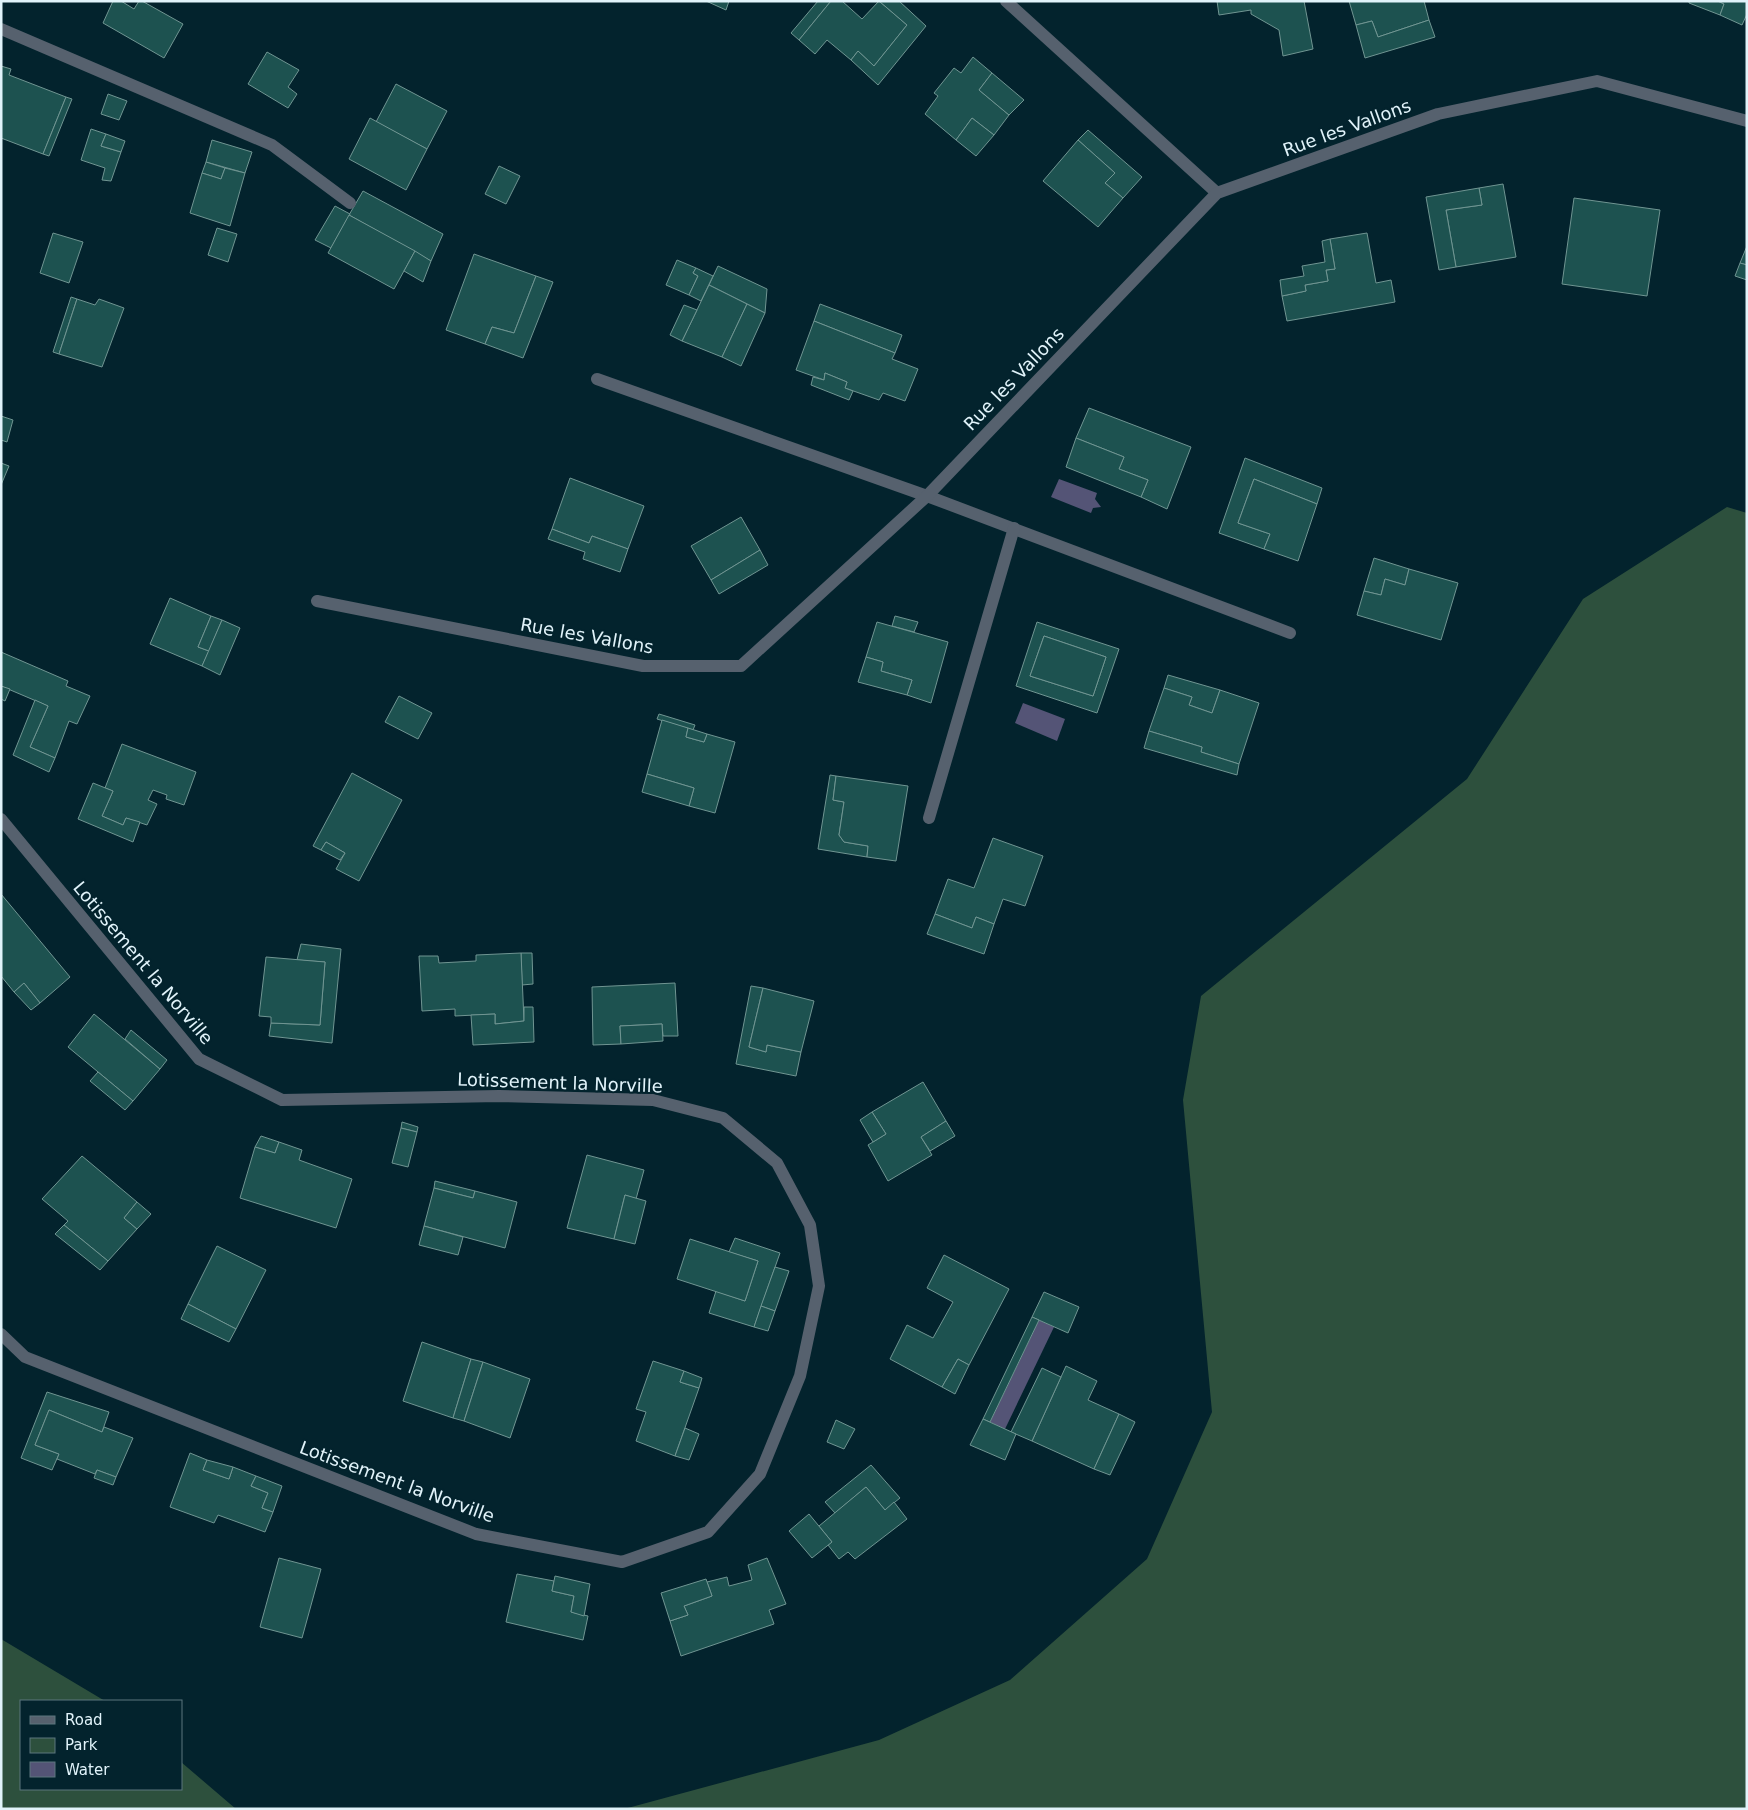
<svg xmlns="http://www.w3.org/2000/svg" width="1748" height="1810" viewBox="0 0 1748 1810" font-family="'DejaVu Sans',sans-serif">
  <style>
    .green { fill: #2d503d }
    .water { fill: #545476 }
    .building { fill: #1d5250; stroke: #709592; fill-rule: evenodd }
    .lines { fill: none; stroke-linecap: round; stroke-linejoin: round }
    .service { stroke: #56616e; stroke-width: 12 }
    .minor { stroke: #56616e; stroke-width: 12 }
    .labels { text-anchor: middle; stroke-width: 4; stroke-linejoin: round; paint-order: stroke }
    .street-label { font-size: 18px; fill: #e1f3fa; stroke: #03232d }
  </style>
  <rect width="100%" height="100%" fill="#03232d"/>
  <g class="green">
    <path d="M 1727,507 L 1747,513 L 1747,1809 L 624,1809 L 879,1740 L 1010,1680 L 1147,1559 L 1212,1412 L 1183,1100 L 1201,996 L 1467,779 L 1583,599 Z"/>
    <path d="M 1,1639 L 105,1701 L 21,1701 L 21,1789 L 181,1789 L 181,1762 L 236,1809 L 1,1809 Z"/>
  </g>
  <g class="water">
    <path d="M 1059,479 L 1097,493 L 1095,499 L 1101,507 L 1093,508 L 1091,513 L 1051,497 Z"/>
    <path d="M 1023,703 L 1065,719 L 1057,741 L 1015,723 Z"/>
    <path d="M 1039,1320 L 1054,1327 L 1005,1429 L 990,1422 Z"/>
  </g>
  <g class="building">
    <path d="M 113,1 L 121,1 L 134,9 L 139,1 L 142,1 L 183,24 L 164,58 L 103,23 Z"/>
    <path d="M 706,1 L 729,1 L 726,10 Z"/>
    <path d="M 818,1 L 831,1 L 799,40 L 791,33 Z"/>
    <path d="M 831,1 L 842,1 L 862,19 L 879,1 L 907,25 L 874,66 L 858,51 L 851,60 L 827,40 L 815,54 L 799,40 Z"/>
    <path d="M 879,1 L 899,1 L 926,26 L 878,85 L 851,60 L 858,51 L 874,66 L 907,25 Z"/>
    <path d="M 1217,1 L 1304,1 L 1313,49 L 1283,56 L 1279,30 L 1251,14 L 1251,10 L 1219,15 Z"/>
    <path d="M 1349,1 L 1424,1 L 1429,20 L 1378,37 L 1372,21 L 1356,25 Z"/>
    <path d="M 1689,1 L 1718,1 L 1724,4 L 1720,15 L 1689,3 Z"/>
    <path d="M 1718,1 L 1747,1 L 1747,14 L 1742,25 L 1720,15 L 1724,4 Z"/>
    <path d="M 1429,20 L 1435,37 L 1365,58 L 1356,25 L 1372,21 L 1378,37 Z"/>
    <path d="M 267,52 L 299,70 L 288,87 L 297,94 L 288,108 L 248,84 Z"/>
    <path d="M 973,57 L 992,73 L 979,90 L 1009,115 L 994,135 L 972,118 L 956,140 L 925,114 L 938,96 L 934,93 L 954,68 L 961,73 Z"/>
    <path d="M 1,66 L 11,69 L 9,75 L 66,97 L 43,154 L 1,138 Z"/>
    <path d="M 992,73 L 1024,100 L 1009,115 L 979,90 Z"/>
    <path d="M 396,84 L 447,111 L 427,149 L 376,122 Z"/>
    <path d="M 108,94 L 127,101 L 119,120 L 101,114 Z"/>
    <path d="M 66,97 L 72,99 L 49,156 L 43,154 Z"/>
    <path d="M 370,118 L 427,149 L 406,190 L 349,159 Z"/>
    <path d="M 972,118 L 994,135 L 976,156 L 956,140 Z"/>
    <path d="M 91,129 L 106,134 L 101,146 L 121,152 L 111,181 L 102,180 L 105,168 L 81,160 Z"/>
    <path d="M 1088,130 L 1142,177 L 1123,198 L 1105,183 L 1115,173 L 1078,140 Z"/>
    <path d="M 106,134 L 125,141 L 121,152 L 101,146 Z"/>
    <path d="M 212,140 L 252,152 L 245,173 L 206,162 Z"/>
    <path d="M 1078,140 L 1115,173 L 1105,183 L 1123,198 L 1098,227 L 1043,181 Z"/>
    <path d="M 206,162 L 225,168 L 221,179 L 202,173 Z"/>
    <path d="M 499,166 L 520,176 L 506,204 L 485,194 Z"/>
    <path d="M 225,168 L 245,173 L 230,226 L 190,213 L 202,173 L 221,179 Z"/>
    <path d="M 1503,184 L 1516,257 L 1456,267 L 1446,210 L 1482,205 L 1479,188 Z"/>
    <path d="M 1479,188 L 1482,205 L 1446,210 L 1456,267 L 1439,270 L 1426,197 Z"/>
    <path d="M 363,191 L 443,234 L 431,261 L 349,215 Z"/>
    <path d="M 1574,198 L 1660,210 L 1647,296 L 1562,284 Z"/>
    <path d="M 335,206 L 350,214 L 331,248 L 315,240 Z"/>
    <path d="M 349,215 L 415,251 L 394,289 L 328,253 Z"/>
    <path d="M 217,228 L 237,234 L 228,262 L 208,255 Z"/>
    <path d="M 53,233 L 83,242 L 69,283 L 40,273 Z"/>
    <path d="M 1367,233 L 1376,283 L 1391,280 L 1395,302 L 1287,321 L 1282,296 L 1306,291 L 1305,285 L 1328,281 L 1326,270 L 1335,269 L 1330,239 Z"/>
    <path d="M 1330,239 L 1335,269 L 1326,270 L 1328,281 L 1305,285 L 1306,291 L 1282,296 L 1280,280 L 1304,276 L 1302,266 L 1325,262 L 1322,241 Z"/>
    <path d="M 1747,246 L 1747,265 L 1740,263 Z"/>
    <path d="M 415,251 L 431,261 L 423,282 L 404,271 Z"/>
    <path d="M 474,254 L 536,276 L 514,333 L 492,327 L 485,344 L 446,330 Z"/>
    <path d="M 677,260 L 696,268 L 693,273 L 698,276 L 689,295 L 666,285 Z"/>
    <path d="M 1740,263 L 1747,265 L 1747,280 L 1735,276 Z"/>
    <path d="M 718,266 L 767,289 L 765,313 L 709,285 Z"/>
    <path d="M 696,268 L 713,276 L 701,301 L 689,295 L 698,276 L 693,273 Z"/>
    <path d="M 536,276 L 553,282 L 523,358 L 485,344 L 492,327 L 514,333 Z"/>
    <path d="M 709,285 L 747,304 L 722,357 L 682,341 Z"/>
    <path d="M 71,297 L 77,299 L 59,354 L 53,352 Z"/>
    <path d="M 77,299 L 95,305 L 99,299 L 124,308 L 102,367 L 59,354 Z"/>
    <path d="M 747,304 L 765,313 L 741,366 L 722,357 Z"/>
    <path d="M 820,304 L 902,335 L 895,353 L 814,321 Z"/>
    <path d="M 684,305 L 697,310 L 682,341 L 670,335 Z"/>
    <path d="M 814,321 L 895,353 L 892,359 L 918,369 L 905,401 L 883,393 L 879,400 L 845,388 L 847,382 L 825,373 L 824,380 L 796,370 Z"/>
    <path d="M 825,373 L 847,382 L 845,388 L 853,391 L 849,400 L 811,385 L 813,377 L 824,380 Z"/>
    <path d="M 1089,408 L 1191,447 L 1167,509 L 1141,497 L 1148,480 L 1119,469 L 1124,457 L 1076,438 Z"/>
    <path d="M 1,416 L 13,420 L 7,442 L 1,440 Z"/>
    <path d="M 1076,438 L 1124,457 L 1119,469 L 1148,480 L 1141,497 L 1066,467 Z"/>
    <path d="M 1245,458 L 1322,488 L 1317,504 L 1254,479 L 1238,523 L 1270,534 L 1264,549 L 1219,533 Z"/>
    <path d="M 1,463 L 9,466 L 1,485 Z"/>
    <path d="M 570,478 L 644,506 L 628,549 L 592,536 L 589,543 L 552,529 Z"/>
    <path d="M 1254,479 L 1317,504 L 1298,561 L 1264,549 L 1270,534 L 1238,523 Z"/>
    <path d="M 741,517 L 760,550 L 711,580 L 691,546 Z"/>
    <path d="M 552,529 L 589,543 L 592,536 L 628,549 L 620,572 L 583,559 L 585,552 L 548,539 Z"/>
    <path d="M 760,550 L 768,565 L 719,594 L 711,580 Z"/>
    <path d="M 1374,558 L 1409,569 L 1405,585 L 1385,579 L 1381,595 L 1364,591 Z"/>
    <path d="M 1409,569 L 1458,583 L 1441,640 L 1357,615 L 1364,591 L 1381,595 L 1385,579 L 1405,585 Z"/>
    <path d="M 170,598 L 211,616 L 198,647 L 209,651 L 202,666 L 150,644 Z"/>
    <path d="M 211,616 L 222,620 L 209,651 L 198,647 Z"/>
    <path d="M 895,616 L 918,622 L 914,632 L 892,626 Z"/>
    <path d="M 222,620 L 240,628 L 220,675 L 202,666 Z"/>
    <path d="M 877,622 L 948,642 L 931,703 L 907,695 L 912,680 L 881,671 L 883,662 L 866,657 Z"/>
    <path d="M 1037,622 L 1119,649 L 1097,713 L 1016,686 ZM 1044,636 L 1106,657 L 1093,696 L 1030,676 Z"/>
    <path d="M 1044,636 L 1106,657 L 1093,696 L 1030,676 Z"/>
    <path d="M 1,652 L 68,681 L 66,686 L 90,696 L 77,724 L 69,721 L 55,758 L 30,747 L 48,706 L 1,686 Z"/>
    <path d="M 866,657 L 883,662 L 881,671 L 912,680 L 907,695 L 858,682 Z"/>
    <path d="M 1168,675 L 1220,690 L 1212,713 L 1189,705 L 1192,697 L 1164,688 Z"/>
    <path d="M 1,686 L 10,689 L 5,701 L 1,699 Z"/>
    <path d="M 1164,688 L 1192,697 L 1189,705 L 1212,713 L 1220,690 L 1259,703 L 1239,764 L 1201,752 L 1202,747 L 1149,731 Z"/>
    <path d="M 399,696 L 432,713 L 418,739 L 385,722 Z"/>
    <path d="M 35,700 L 48,706 L 30,747 L 55,758 L 49,772 L 13,755 Z"/>
    <path d="M 659,714 L 695,725 L 693,730 L 657,719 Z"/>
    <path d="M 662,720 L 688,728 L 686,737 L 704,742 L 707,734 L 735,742 L 715,813 L 689,806 L 694,788 L 647,774 Z"/>
    <path d="M 688,728 L 707,734 L 704,742 L 686,737 Z"/>
    <path d="M 1149,731 L 1202,747 L 1201,752 L 1239,764 L 1237,775 L 1144,748 Z"/>
    <path d="M 122,744 L 196,772 L 184,805 L 166,799 L 167,795 L 153,790 L 148,800 L 157,804 L 147,825 L 126,818 L 123,825 L 102,816 L 113,791 L 105,788 Z"/>
    <path d="M 352,773 L 402,800 L 359,881 L 336,869 L 345,853 L 326,842 L 321,850 L 313,846 Z"/>
    <path d="M 647,774 L 694,788 L 689,806 L 642,792 Z"/>
    <path d="M 830,775 L 836,776 L 833,800 L 844,802 L 839,835 L 844,842 L 868,846 L 867,857 L 818,849 Z"/>
    <path d="M 836,776 L 908,786 L 896,861 L 867,857 L 868,846 L 844,842 L 839,835 L 844,802 L 833,800 Z"/>
    <path d="M 93,783 L 113,791 L 102,816 L 123,825 L 126,818 L 140,822 L 133,842 L 78,819 Z"/>
    <path d="M 993,838 L 1043,856 L 1025,906 L 1003,899 L 994,924 L 976,917 L 972,928 L 935,914 L 948,879 L 974,888 Z"/>
    <path d="M 326,842 L 345,853 L 340,860 L 321,850 Z"/>
    <path d="M 1,894 L 70,977 L 40,1003 L 24,983 L 14,992 L 1,976 Z"/>
    <path d="M 935,914 L 972,928 L 976,917 L 994,924 L 984,954 L 927,934 Z"/>
    <path d="M 301,944 L 341,949 L 332,1043 L 269,1036 L 271,1023 L 320,1025 L 325,962 L 297,960 Z"/>
    <path d="M 521,953 L 532,953 L 533,984 L 522,985 Z"/>
    <path d="M 521,953 L 524,1021 L 495,1024 L 495,1014 L 455,1016 L 455,1009 L 422,1011 L 419,956 L 438,956 L 439,963 L 476,961 L 476,955 Z"/>
    <path d="M 266,957 L 325,962 L 320,1025 L 271,1023 L 271,1017 L 259,1016 Z"/>
    <path d="M 24,983 L 40,1003 L 31,1010 L 14,992 Z"/>
    <path d="M 675,983 L 678,1036 L 663,1036 L 662,1024 L 620,1026 L 621,1044 L 593,1045 L 592,987 Z"/>
    <path d="M 751,986 L 763,988 L 749,1047 L 766,1052 L 767,1045 L 801,1052 L 796,1076 L 736,1064 Z"/>
    <path d="M 763,988 L 814,1001 L 801,1052 L 767,1045 L 766,1052 L 749,1047 Z"/>
    <path d="M 524,1007 L 533,1007 L 534,1042 L 473,1045 L 471,1015 L 495,1014 L 495,1024 L 524,1021 Z"/>
    <path d="M 94,1014 L 160,1069 L 133,1101 L 68,1047 Z"/>
    <path d="M 662,1024 L 663,1041 L 621,1044 L 620,1026 Z"/>
    <path d="M 131,1030 L 167,1060 L 160,1069 L 125,1039 Z"/>
    <path d="M 98,1072 L 133,1101 L 125,1110 L 90,1081 Z"/>
    <path d="M 923,1082 L 946,1121 L 921,1137 L 932,1155 L 888,1181 L 868,1145 L 886,1134 L 872,1112 Z"/>
    <path d="M 872,1112 L 886,1134 L 873,1142 L 860,1120 Z"/>
    <path d="M 946,1121 L 955,1136 L 930,1151 L 921,1137 Z"/>
    <path d="M 402,1122 L 418,1127 L 417,1132 L 401,1128 Z"/>
    <path d="M 401,1128 L 417,1132 L 408,1167 L 392,1163 Z"/>
    <path d="M 261,1136 L 279,1142 L 275,1153 L 255,1147 Z"/>
    <path d="M 279,1142 L 302,1150 L 299,1160 L 352,1179 L 336,1228 L 240,1198 L 255,1147 L 275,1153 Z"/>
    <path d="M 587,1155 L 644,1170 L 636,1199 L 625,1195 L 614,1239 L 567,1228 Z"/>
    <path d="M 82,1156 L 137,1202 L 124,1218 L 137,1229 L 108,1261 L 64,1225 L 68,1221 L 42,1199 Z"/>
    <path d="M 435,1181 L 475,1191 L 473,1198 L 434,1188 Z"/>
    <path d="M 434,1188 L 473,1198 L 475,1191 L 517,1202 L 505,1248 L 424,1226 Z"/>
    <path d="M 625,1195 L 646,1201 L 635,1244 L 614,1239 Z"/>
    <path d="M 137,1202 L 151,1214 L 137,1229 L 124,1218 Z"/>
    <path d="M 64,1225 L 108,1261 L 100,1270 L 55,1234 Z"/>
    <path d="M 424,1226 L 463,1237 L 458,1255 L 419,1245 Z"/>
    <path d="M 735,1238 L 780,1253 L 754,1327 L 709,1313 L 716,1291 L 745,1301 L 758,1261 L 729,1252 Z"/>
    <path d="M 690,1239 L 758,1261 L 745,1301 L 677,1279 Z"/>
    <path d="M 217,1246 L 266,1270 L 236,1329 L 188,1304 Z"/>
    <path d="M 944,1255 L 1009,1289 L 969,1365 L 958,1359 L 942,1387 L 890,1359 L 907,1325 L 933,1338 L 953,1302 L 927,1288 Z"/>
    <path d="M 775,1267 L 789,1271 L 775,1311 L 761,1306 Z"/>
    <path d="M 1044,1292 L 1079,1307 L 1068,1333 L 1032,1317 Z"/>
    <path d="M 188,1304 L 236,1329 L 229,1342 L 181,1319 Z"/>
    <path d="M 761,1306 L 775,1311 L 768,1331 L 754,1327 Z"/>
    <path d="M 1032,1317 L 1039,1320 L 990,1422 L 983,1419 Z"/>
    <path d="M 422,1342 L 471,1359 L 453,1418 L 403,1401 Z"/>
    <path d="M 471,1359 L 483,1362 L 464,1421 L 453,1418 Z"/>
    <path d="M 958,1359 L 969,1365 L 955,1394 L 942,1387 Z"/>
    <path d="M 653,1361 L 684,1371 L 680,1382 L 699,1388 L 675,1456 L 636,1441 L 646,1412 L 636,1409 Z"/>
    <path d="M 483,1362 L 530,1379 L 510,1438 L 464,1421 Z"/>
    <path d="M 1066,1366 L 1097,1381 L 1088,1400 L 1119,1414 L 1094,1469 L 1032,1441 Z"/>
    <path d="M 1042,1368 L 1061,1377 L 1032,1441 L 1011,1432 Z"/>
    <path d="M 684,1371 L 702,1378 L 699,1388 L 680,1382 Z"/>
    <path d="M 47,1392 L 109,1412 L 102,1432 L 49,1410 L 35,1445 L 59,1454 L 52,1470 L 21,1458 Z"/>
    <path d="M 49,1410 L 102,1432 L 104,1427 L 133,1438 L 116,1477 L 97,1470 L 95,1474 L 57,1459 L 59,1454 L 35,1445 Z"/>
    <path d="M 1119,1414 L 1135,1422 L 1110,1475 L 1094,1469 Z"/>
    <path d="M 983,1419 L 1016,1434 L 1005,1460 L 970,1445 Z"/>
    <path d="M 836,1420 L 855,1429 L 844,1449 L 827,1442 Z"/>
    <path d="M 685,1428 L 699,1434 L 689,1460 L 675,1456 Z"/>
    <path d="M 190,1453 L 207,1460 L 203,1470 L 229,1479 L 233,1467 L 256,1476 L 251,1486 L 268,1493 L 262,1508 L 273,1512 L 265,1532 L 218,1515 L 214,1523 L 170,1507 Z"/>
    <path d="M 207,1460 L 233,1467 L 229,1479 L 203,1470 Z"/>
    <path d="M 871,1465 L 900,1498 L 885,1510 L 866,1487 L 835,1513 L 825,1502 Z"/>
    <path d="M 97,1470 L 116,1477 L 113,1485 L 94,1478 Z"/>
    <path d="M 256,1476 L 282,1486 L 273,1512 L 262,1508 L 268,1493 L 251,1486 Z"/>
    <path d="M 866,1487 L 885,1510 L 894,1502 L 907,1519 L 855,1559 L 848,1552 L 839,1559 L 828,1545 L 832,1542 L 819,1526 Z"/>
    <path d="M 809,1514 L 832,1542 L 812,1558 L 789,1531 Z"/>
    <path d="M 279,1558 L 321,1569 L 302,1638 L 260,1627 Z"/>
    <path d="M 767,1558 L 786,1604 L 769,1610 L 774,1624 L 681,1656 L 670,1621 L 688,1615 L 684,1606 L 712,1596 L 707,1582 L 727,1577 L 729,1586 L 752,1580 L 748,1565 Z"/>
    <path d="M 517,1574 L 554,1581 L 552,1591 L 574,1596 L 571,1612 L 588,1616 L 583,1640 L 506,1622 Z"/>
    <path d="M 555,1576 L 590,1584 L 584,1616 L 571,1612 L 574,1596 L 552,1591 Z"/>
    <path d="M 706,1579 L 712,1596 L 684,1606 L 688,1615 L 670,1621 L 661,1593 Z"/>
  </g>
  <g class="lines">
    <g class="service">
      <path d="M 597,379 L 927,496 L 1290,633"/>
      <path d="M 929,818 L 1014,528"/>
    </g>
    <g class="minor">
      <path d="M 1006,1 L 1217,193"/>
      <path d="M 1,29 L 272,145 L 350,203"/>
      <path d="M 317,601 L 643,666 L 741,666 L 927,496 L 1217,193 L 1438,114 L 1597,81 L 1747,121"/>
      <path d="M 1,819 L 199,1059 L 282,1100 L 499,1096 L 653,1100 L 723,1118 L 777,1163 L 810,1225 L 819,1286 L 800,1376 L 760,1474 L 708,1532 L 622,1562 L 476,1534 L 25,1357 L 1,1334"/>
    </g>
  </g>
  <g class="labels">
    <g class="street-label">
      <text transform="translate(1347 128) rotate(-20)" y="6">Rue les Vallons</text>
      <text transform="translate(1014 379) rotate(-46)" y="6">Rue les Vallons</text>
      <text transform="translate(587 636) rotate(10)" y="6">Rue les Vallons</text>
      <text transform="translate(143 963) rotate(50)" y="6">Lotissement la Norville</text>
      <text transform="translate(560 1083) rotate(2)" y="6">Lotissement la Norville</text>
      <text transform="translate(397 1482) rotate(20)" y="6">Lotissement la Norville</text>
    </g>
  </g>
  <rect width="1748" height="1810" fill="none" stroke="#e1f3fa" stroke-width="5"/>
  <rect x="20" y="1700" width="162" height="90" fill="#03232d" stroke="#5c767f"/>
  <rect x="30" y="1716" width="25" height="8" fill="#56616e" stroke="#5c767f"/>
  <text x="65" y="1725" font-size="15" fill="#e1f3fa">Road</text>
  <rect x="30" y="1738" width="25" height="15" fill="#2d503d" stroke="#5c767f"/>
  <text x="65" y="1750" font-size="15" fill="#e1f3fa">Park</text>
  <rect x="30" y="1762" width="25" height="15" fill="#545476" stroke="#5c767f"/>
  <text x="65" y="1775" font-size="15" fill="#e1f3fa">Water</text>
</svg>
